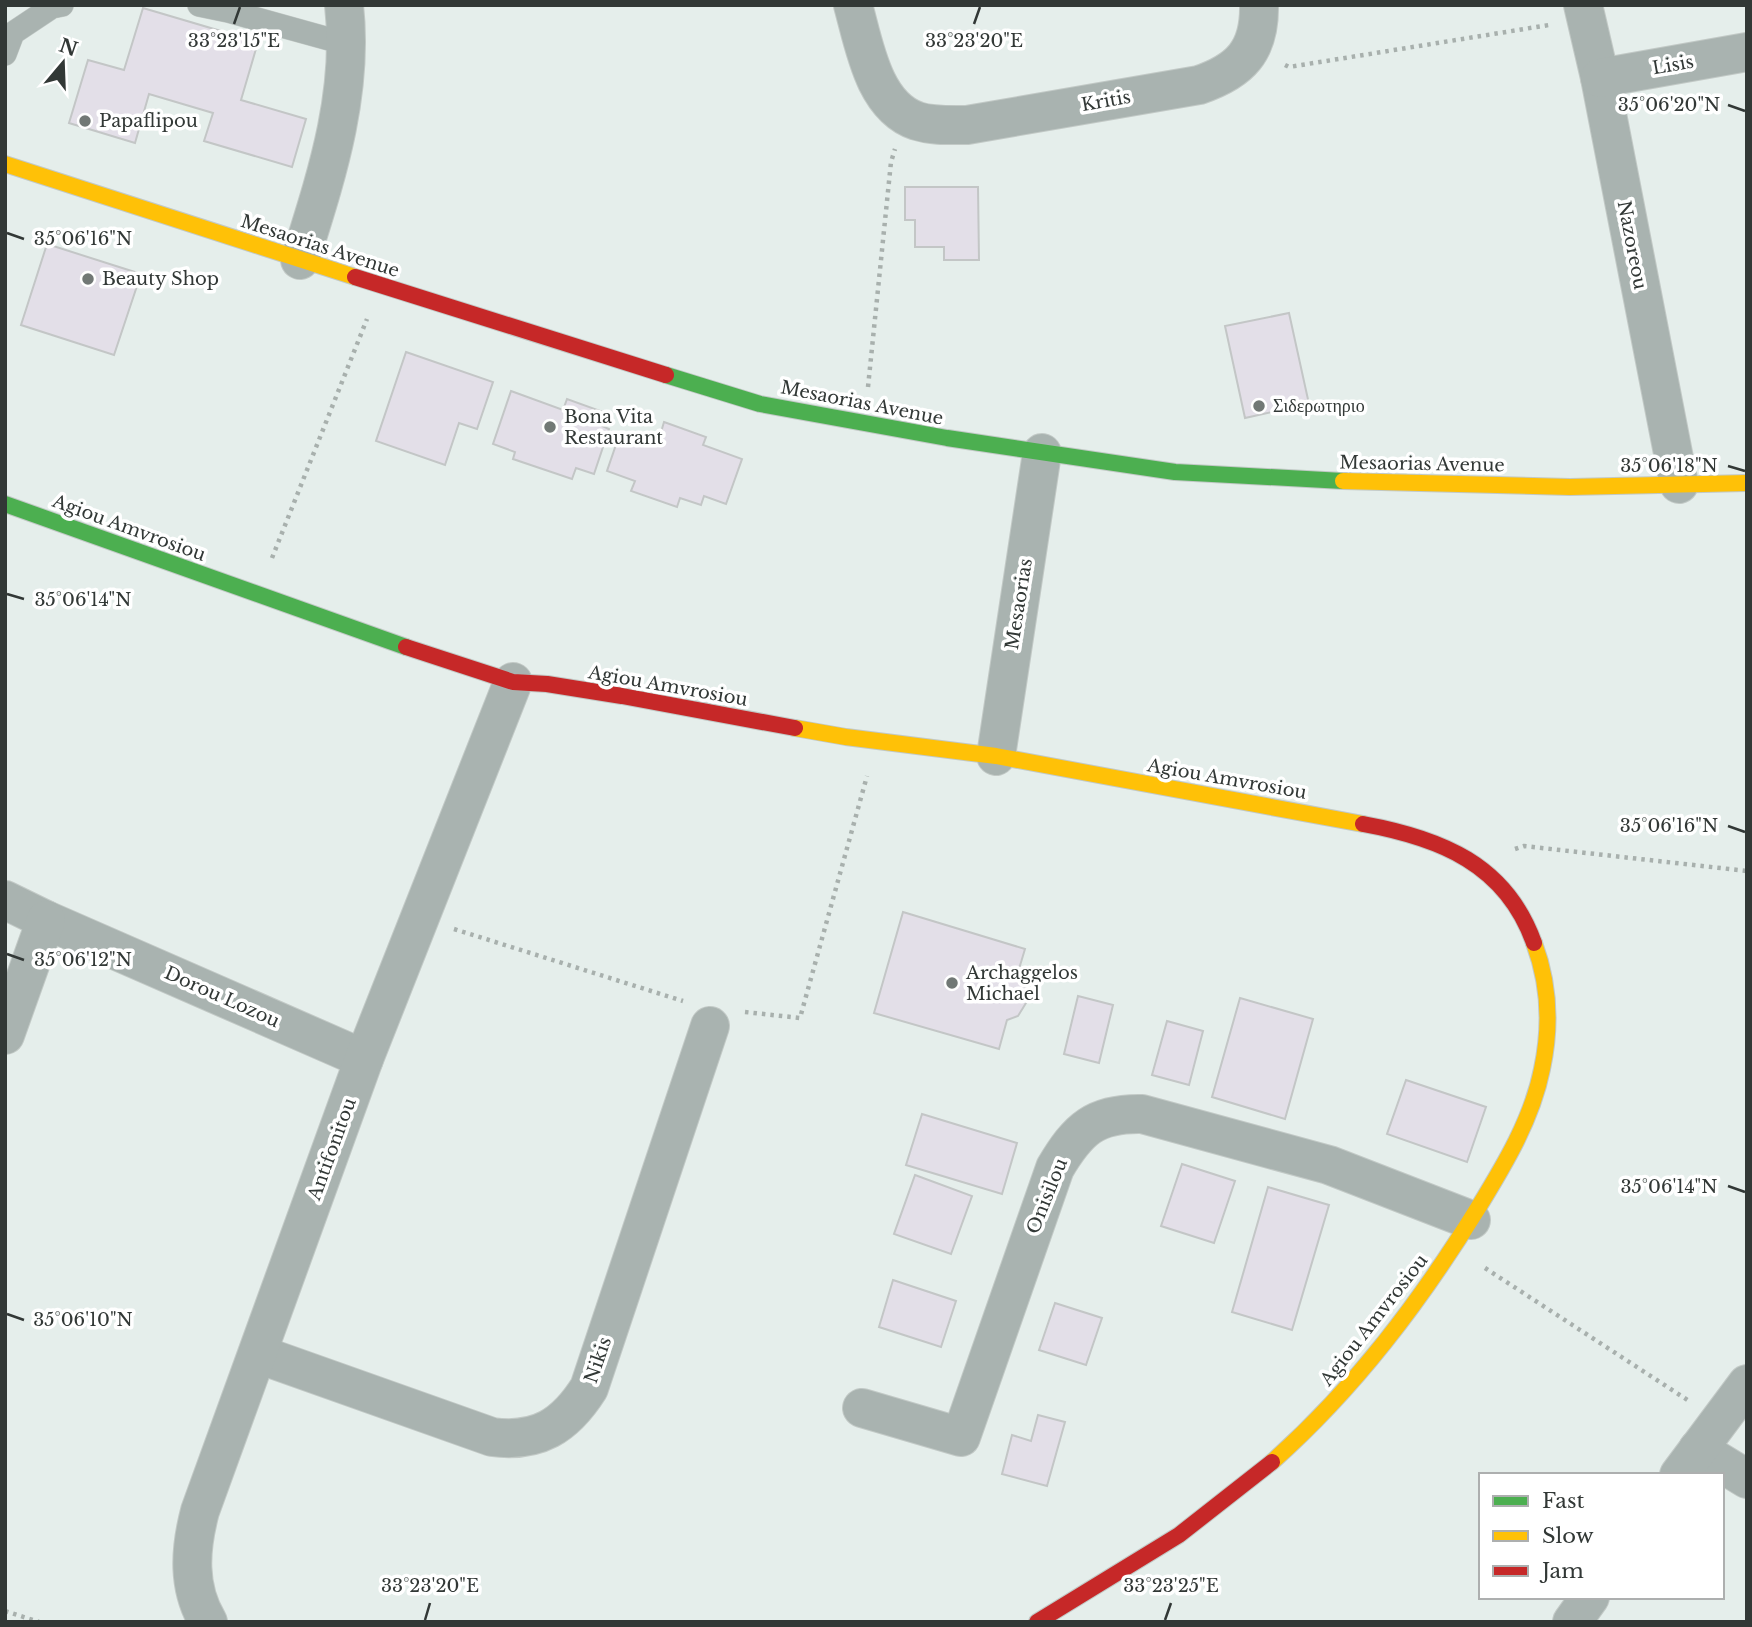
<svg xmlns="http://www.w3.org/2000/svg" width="1752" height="1627" viewBox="0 0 1752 1627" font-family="'Libre Baskerville',serif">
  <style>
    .building { fill: #e3dfe8; stroke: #c3c6c6; stroke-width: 2 }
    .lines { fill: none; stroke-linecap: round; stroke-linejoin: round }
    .lane-casing { stroke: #c2c9c6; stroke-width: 24 }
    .street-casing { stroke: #c2c9c6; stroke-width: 40 }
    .fast-casing { stroke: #c2c9c6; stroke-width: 18 }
    .slow-casing { stroke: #c2c9c6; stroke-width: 18 }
    .jam-casing { stroke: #c2c9c6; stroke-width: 18 }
    .path { stroke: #a8b0ad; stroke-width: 4.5; stroke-dasharray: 3.5 5; stroke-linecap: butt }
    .lane { stroke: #a9b3b0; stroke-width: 23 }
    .street { stroke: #a9b3b0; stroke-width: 38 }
    .fast { stroke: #4caf50; stroke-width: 16 }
    .slow { stroke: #ffc107; stroke-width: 16 }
    .jam { stroke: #c62828; stroke-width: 16 }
    .ticks { fill: none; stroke: #323836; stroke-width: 2.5 }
    .poi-dot { fill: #717875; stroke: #fff; stroke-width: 2.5 }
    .labels { text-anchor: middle; stroke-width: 7; stroke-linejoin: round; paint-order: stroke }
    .street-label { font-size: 18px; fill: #323836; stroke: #fff }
    .poi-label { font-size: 18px; fill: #323836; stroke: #fff; text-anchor: start }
    .ticks-label { font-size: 18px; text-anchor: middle; fill: #323836; stroke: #fff; stroke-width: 7; stroke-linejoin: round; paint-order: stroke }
  </style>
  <rect width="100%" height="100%" fill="#e5eeeb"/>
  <g class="building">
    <path d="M 143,8 L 258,42 L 241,100 L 306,119 L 292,167 L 204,141 L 213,113 L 149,94 L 135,143 L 69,123 L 88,60 L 124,70 Z"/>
    <path d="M 905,187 L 978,187 L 979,260 L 944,260 L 944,247 L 915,247 L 915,220 L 905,220 Z"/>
    <path d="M 47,244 L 141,274 L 114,355 L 21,325 Z"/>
    <path d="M 1289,313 L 1309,404 L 1245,418 L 1225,326 Z"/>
    <path d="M 406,352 L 493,382 L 477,429 L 459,423 L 445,465 L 376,441 Z"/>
    <path d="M 511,391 L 563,410 L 567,399 L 606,413 L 602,426 L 609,429 L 594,474 L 576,468 L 572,479 L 513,459 L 515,452 L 493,444 Z"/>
    <path d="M 664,422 L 706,437 L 703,445 L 742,459 L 726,504 L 704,496 L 701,505 L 680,498 L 677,507 L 631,491 L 635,481 L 607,471 L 619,436 L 637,442 L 640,432 L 659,439 Z"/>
    <path d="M 903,912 L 1025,949 L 1016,979 L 1026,988 L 1026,1003 L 1018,1016 L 1007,1020 L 999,1049 L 874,1013 Z"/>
    <path d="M 1078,996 L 1113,1005 L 1099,1063 L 1064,1054 Z"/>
    <path d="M 1240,998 L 1313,1019 L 1285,1119 L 1212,1097 Z"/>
    <path d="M 1167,1021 L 1203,1031 L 1189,1085 L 1152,1075 Z"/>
    <path d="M 1406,1080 L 1486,1107 L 1467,1162 L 1387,1134 Z"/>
    <path d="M 922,1114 L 1017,1143 L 1002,1194 L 906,1165 Z"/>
    <path d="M 1182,1164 L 1235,1181 L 1214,1243 L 1161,1226 Z"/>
    <path d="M 915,1175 L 972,1196 L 951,1254 L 894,1234 Z"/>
    <path d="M 1268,1187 L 1329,1205 L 1292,1330 L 1232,1312 Z"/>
    <path d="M 893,1280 L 956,1301 L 941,1347 L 879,1327 Z"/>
    <path d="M 1055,1303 L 1102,1318 L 1086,1365 L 1039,1350 Z"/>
    <path d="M 1038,1415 L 1065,1422 L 1047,1486 L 1002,1474 L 1012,1435 L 1031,1441 Z"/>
  </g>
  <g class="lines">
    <g class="lane-casing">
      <g id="lane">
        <path d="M 199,5 L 228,11 L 347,44"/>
        <path d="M 5,54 L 13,33 L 52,7 L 62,5"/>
      </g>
    </g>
    <g class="street-casing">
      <g id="street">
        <path d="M 853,5 C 864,44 873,106 917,121 C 933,126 950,125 967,125 L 1199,85 C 1240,71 1260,51 1259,5"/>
        <path d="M 1583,5 L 1600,78 L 1679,484"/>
        <path d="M 1600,78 L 1747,52"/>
        <path d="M 300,260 C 326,177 354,94 344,5"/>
        <path d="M 996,756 L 1042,453"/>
        <path d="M 5,900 L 46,920 L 364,1059"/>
        <path d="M 5,1035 L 46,920"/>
        <path d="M 258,1354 L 492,1437 C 538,1443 565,1426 589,1388 L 710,1026"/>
        <path d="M 862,1408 L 961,1437 L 1055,1168 C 1078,1129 1095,1113 1142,1114 L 1329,1165 L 1471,1220"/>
        <path d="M 1698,1449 L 1747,1479"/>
        <path d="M 1679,1475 L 1747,1384"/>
        <path d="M 208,1622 C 187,1587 190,1549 200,1511 L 364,1059 L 513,682"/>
        <path d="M 1572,1622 L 1590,1597"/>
      </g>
    </g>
    <g class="fast-casing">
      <g id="fast">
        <path d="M 666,375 L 760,404 L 947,438 L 1175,472 L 1343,481"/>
        <path d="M 5,504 L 406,647"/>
      </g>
    </g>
    <g class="slow-casing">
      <g id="slow">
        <path d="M 5,164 L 355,277"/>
        <path d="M 1343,481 L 1570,487 L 1747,483"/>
        <path d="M 795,728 L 846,737 L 996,756 L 1363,824"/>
        <path d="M 1272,1462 C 1355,1388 1420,1302 1478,1208 C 1505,1164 1532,1119 1542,1069 C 1551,1027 1549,983 1534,943"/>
      </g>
    </g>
    <g class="jam-casing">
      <g id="jam">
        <path d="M 355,277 L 666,375"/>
        <path d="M 406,647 L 513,682 L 547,684 L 622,696 L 795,728"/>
        <path d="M 1363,824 C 1440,838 1506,864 1534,943"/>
        <path d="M 1037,1622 L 1179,1535 L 1272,1462"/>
      </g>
    </g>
    <g class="path">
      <path d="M 1285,65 L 1289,67 L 1549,25"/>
      <path d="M 868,387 L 891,162 L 895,149"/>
      <path d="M 272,558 L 367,319"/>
      <path d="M 1515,849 L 1524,846 L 1747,871"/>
      <path d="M 454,929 L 683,1001"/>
      <path d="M 745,1012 L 800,1018 L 867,776"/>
      <path d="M 1485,1268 L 1689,1401"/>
      <path d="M 5,1611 L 39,1622"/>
    </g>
    <use href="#lane" class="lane"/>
    <use href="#street" class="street"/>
    <use href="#fast" class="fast"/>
    <use href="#slow" class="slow"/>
    <use href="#jam" class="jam"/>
  </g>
  <path class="ticks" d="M 234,24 L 240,7M 974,24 L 980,7M 1728,105 L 1745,111M 7,233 L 24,239M 1728,466 L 1745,471M 7,594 L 24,599M 1728,826 L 1745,832M 7,954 L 24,960M 1728,1186 L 1745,1192M 7,1314 L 24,1320M 425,1620 L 430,1603M 1165,1620 L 1171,1603"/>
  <g class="poi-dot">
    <circle cx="85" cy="121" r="7"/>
    <circle cx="88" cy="279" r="7"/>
    <circle cx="1259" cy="406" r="7"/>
    <circle cx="550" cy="427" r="7"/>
    <circle cx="952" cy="983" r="7"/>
  </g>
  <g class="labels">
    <g class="street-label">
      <text transform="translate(1673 65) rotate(-10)" y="6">Lisis</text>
      <text transform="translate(1106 101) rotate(-10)" y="6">Kritis</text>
      <text transform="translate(1632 245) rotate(79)" y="6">Nazoreou</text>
      <text transform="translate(320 246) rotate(18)" y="6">Mesaorias Avenue</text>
      <text transform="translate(862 403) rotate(11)" y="6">Mesaorias Avenue</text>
      <text transform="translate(1422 464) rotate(1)" y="6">Mesaorias Avenue</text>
      <text transform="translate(129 528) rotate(20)" y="6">Agiou Amvrosiou</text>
      <text transform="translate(1019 604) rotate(-81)" y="6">Mesaorias</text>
      <text transform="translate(668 686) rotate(10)" y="6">Agiou Amvrosiou</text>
      <text transform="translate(1227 779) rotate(10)" y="6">Agiou Amvrosiou</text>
      <text transform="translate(222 997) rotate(24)" y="6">Dorou Lozou</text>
      <text transform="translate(332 1149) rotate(-70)" y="6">Antifonitou</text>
      <text transform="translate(1047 1196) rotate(-68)" y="6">Onisilou</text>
      <text transform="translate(1374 1320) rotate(-52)" y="6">Agiou Amvrosiou</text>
      <text transform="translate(598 1360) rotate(-71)" y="6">Nikis</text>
    </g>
    <g class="poi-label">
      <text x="99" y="127">Papaflipou</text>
      <text x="102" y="285">Beauty Shop</text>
      <text x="1273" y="412">Σιδερωτηριο</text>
      <text x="564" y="423">Bona Vita<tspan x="564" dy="21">Restaurant</tspan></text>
      <text x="966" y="979">Archaggelos<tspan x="966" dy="21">Michael</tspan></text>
    </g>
  </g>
  <g class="ticks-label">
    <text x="974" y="47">33°23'20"E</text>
    <text x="234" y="47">33°23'15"E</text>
    <text x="1669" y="111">35°06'20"N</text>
    <text x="83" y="245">35°06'16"N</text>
    <text x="1669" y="472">35°06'18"N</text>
    <text x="83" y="606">35°06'14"N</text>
    <text x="1669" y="832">35°06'16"N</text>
    <text x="83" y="966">35°06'12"N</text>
    <text x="1669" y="1193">35°06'14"N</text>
    <text x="83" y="1326">35°06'10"N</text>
    <text x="430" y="1592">33°23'20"E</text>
    <text x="1171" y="1592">33°23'25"E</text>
  </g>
  <rect width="1752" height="1627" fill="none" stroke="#323836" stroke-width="14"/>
  <rect x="1479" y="1473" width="245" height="126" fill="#ffffff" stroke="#adafaf" stroke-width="2"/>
  <rect x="1493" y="1496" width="35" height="10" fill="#4caf50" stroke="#adafaf" stroke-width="2"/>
  <text x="1542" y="1508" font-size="21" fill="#323836">Fast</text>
  <rect x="1493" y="1531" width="35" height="10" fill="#ffc107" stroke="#adafaf" stroke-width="2"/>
  <text x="1542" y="1543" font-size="21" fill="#323836">Slow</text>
  <rect x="1493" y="1566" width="35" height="10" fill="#c62828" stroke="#adafaf" stroke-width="2"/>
  <text x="1542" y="1578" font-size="21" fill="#323836">Jam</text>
  <g transform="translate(63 63) rotate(19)" stroke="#ffffff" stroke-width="5" paint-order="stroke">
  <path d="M0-5L12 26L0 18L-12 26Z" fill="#323836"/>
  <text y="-10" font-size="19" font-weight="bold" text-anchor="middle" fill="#323836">N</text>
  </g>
</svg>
